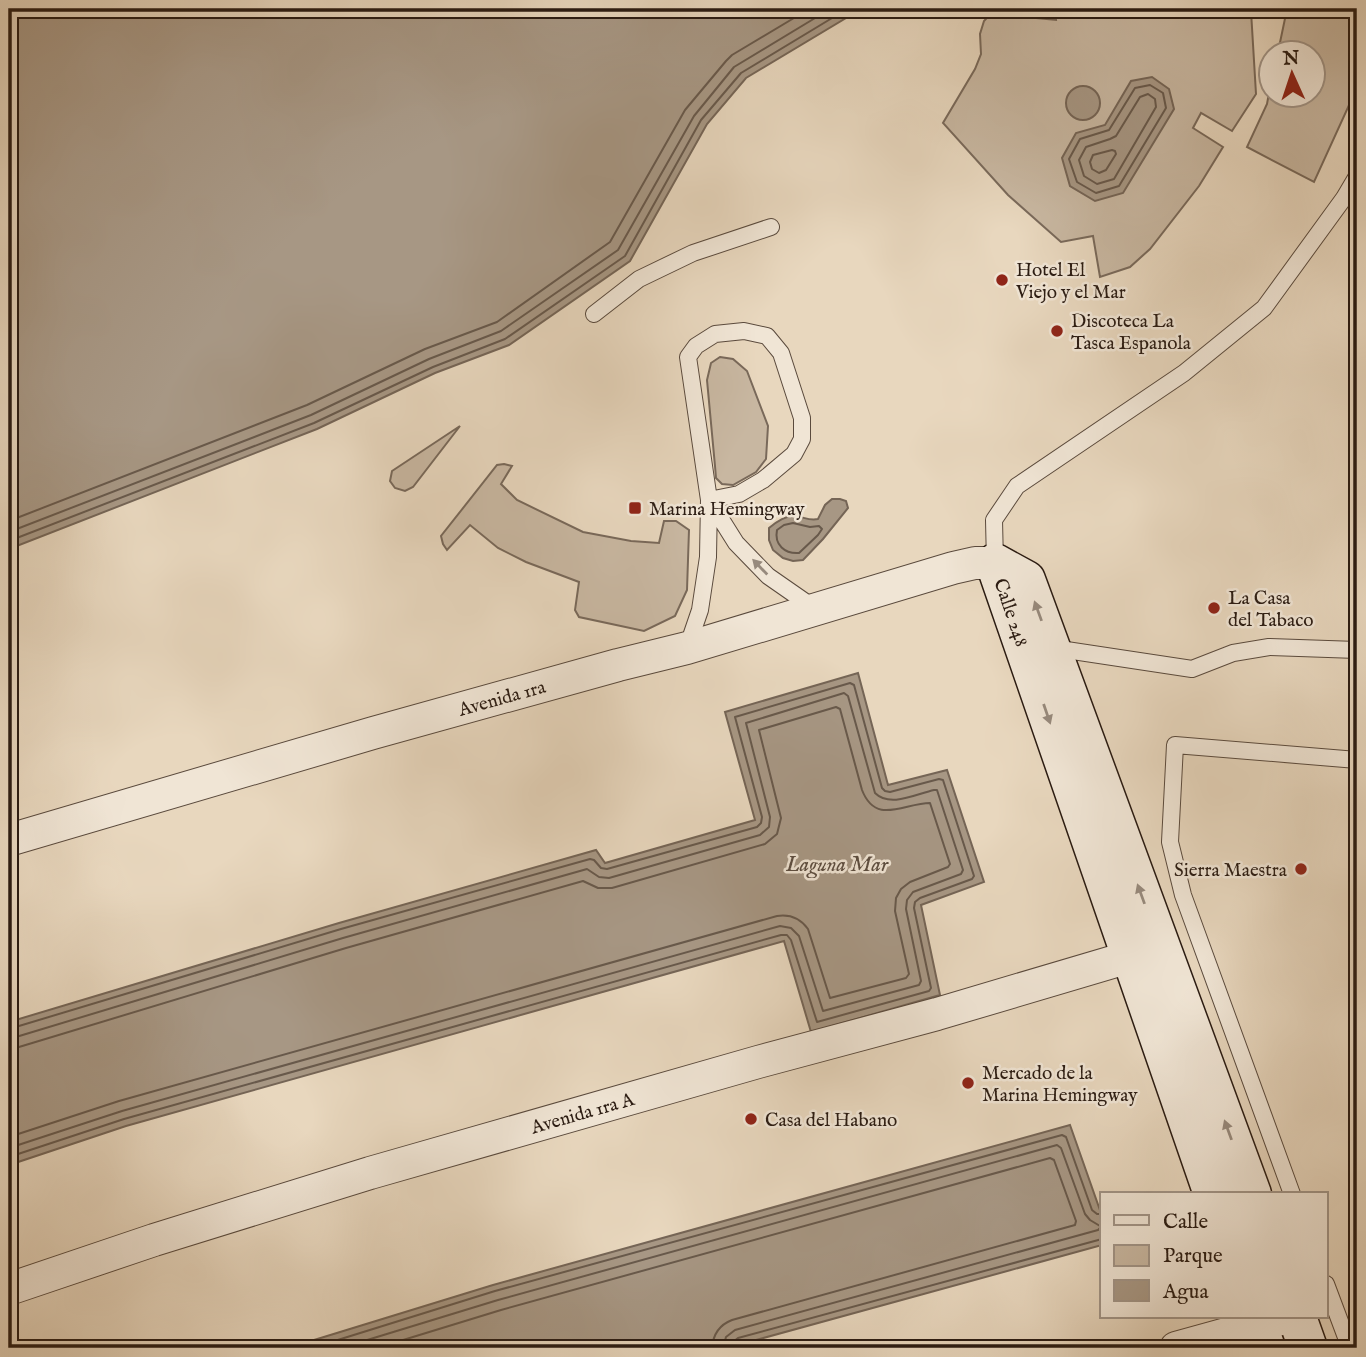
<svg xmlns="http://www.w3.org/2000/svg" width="1366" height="1357" viewBox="0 0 1366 1357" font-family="'IM FELL English',serif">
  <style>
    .green { fill: #c8b7a1; stroke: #79695a; stroke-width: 2 }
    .water { fill: #a79784; stroke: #756556; stroke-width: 2 }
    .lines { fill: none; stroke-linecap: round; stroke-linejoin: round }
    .shore { stroke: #68594b; stroke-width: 2 }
    .lane-casing { stroke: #5a4a3d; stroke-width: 18 }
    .street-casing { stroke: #5a4a3d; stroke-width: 34 }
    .secondary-casing { stroke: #2a1b12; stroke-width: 41 }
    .lane { stroke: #f0e5d5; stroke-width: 16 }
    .street { stroke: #f0e5d5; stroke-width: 32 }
    .secondary { stroke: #f0e5d5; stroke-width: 38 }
    .oneway { fill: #978a7d }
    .poi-dot { fill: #8f2418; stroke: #f0e5d5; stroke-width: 2.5 }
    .labels { text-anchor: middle; stroke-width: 5; stroke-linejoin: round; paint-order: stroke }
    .poi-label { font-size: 19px; fill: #2a1b12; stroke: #f0e5d5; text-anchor: start }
    .street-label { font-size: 19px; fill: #2a1b12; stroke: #f0e5d5 }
    .water-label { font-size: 21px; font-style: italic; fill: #5c4d40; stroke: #f0e5d5 }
  </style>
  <rect width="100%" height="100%" fill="#e8d7be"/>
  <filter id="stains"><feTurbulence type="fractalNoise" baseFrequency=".00286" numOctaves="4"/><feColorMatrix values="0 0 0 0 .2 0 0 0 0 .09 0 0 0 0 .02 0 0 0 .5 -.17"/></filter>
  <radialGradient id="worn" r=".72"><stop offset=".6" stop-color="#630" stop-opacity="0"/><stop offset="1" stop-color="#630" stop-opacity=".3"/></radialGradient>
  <g class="green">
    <path d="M 1055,9 L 1248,9 L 1251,11 L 1256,94 L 1232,131 L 1201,113 L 1193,128 L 1223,147 L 1199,186 L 1150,249 L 1130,267 L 1100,277 L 1093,236 L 1061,242 L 1008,195 L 943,123 L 975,69 L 981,54 L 980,34 L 984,21 L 994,10 L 1003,11 L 1022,18 L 1036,18 L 1056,20 Z"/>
    <path d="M 1287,9 L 1347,9 L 1357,11 L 1350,103 L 1314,182 L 1247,147 L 1267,104 L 1271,82 L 1272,94 L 1314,94 L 1314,52 L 1278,52 Z"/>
    <path d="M 720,357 L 733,359 L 747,371 L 768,426 L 766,459 L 756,472 L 733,485 L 722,484 L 716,478 L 715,466 L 707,380 L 711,363 Z"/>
    <path d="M 460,426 L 413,487 L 405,491 L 395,488 L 390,481 L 392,471 Z"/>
    <path d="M 504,464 L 512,466 L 501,484 L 517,500 L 583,532 L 631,541 L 659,543 L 664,521 L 676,521 L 689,530 L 687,590 L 675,616 L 644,631 L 579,617 L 575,610 L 579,582 L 526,562 L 498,548 L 470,525 L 447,550 L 443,544 L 441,536 L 497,465 Z"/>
  </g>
  <g class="water">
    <path d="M 9,9 L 861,9 L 746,78 L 707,124 L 630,261 L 509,345 L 435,373 L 317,429 L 9,549 Z"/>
    <path d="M 1152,77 L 1169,89 L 1174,109 L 1123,193 L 1095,201 L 1070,186 L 1062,158 L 1076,133 L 1105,125 L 1131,81 Z"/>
    <circle cx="1083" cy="103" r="17"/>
    <path d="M 832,499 L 840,499 L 846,501 L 848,508 L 823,539 L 803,560 L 793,561 L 783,558 L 773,550 L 769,540 L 769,528 C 776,522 785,515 795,516 C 804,517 809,521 818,519 L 825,505 Z"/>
    <path d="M 858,673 L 888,785 L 947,770 L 984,882 L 921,905 L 940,995 L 811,1032 L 784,941 L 126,1126 L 9,1165 L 9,1022 L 339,923 L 596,850 L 605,863 L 755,820 L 725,712 Z"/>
    <path d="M 1070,1125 L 1102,1216 L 1102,1245 L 727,1348 L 288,1348 L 493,1285 Z"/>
  </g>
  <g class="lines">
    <g class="shore">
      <path d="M 1150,85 L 1163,93 L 1166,108 L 1119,186 L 1096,193 L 1077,182 L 1069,159 L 1080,139 L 1109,130 L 1135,88 Z"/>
      <path d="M 1148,94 L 1155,99 L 1156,107 L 1114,179 L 1097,184 L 1084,176 L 1079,160 L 1086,147 L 1110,139 L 1116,136 L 1140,97 Z"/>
      <path d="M 1112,150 L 1115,151 L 1116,154 L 1106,170 L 1099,173 L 1092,169 L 1090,162 L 1093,155 Z"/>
      <path d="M 9,521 L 307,405 L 425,349 L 497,322 L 610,242 L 685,110 L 726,61 L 732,55 L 809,9"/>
      <path d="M 793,523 L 810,527 L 819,526 L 822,529 L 818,535 L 799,553 C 785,554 774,545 777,530 L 784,525 Z"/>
      <path d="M 9,532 L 311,415 L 429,359 L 501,331 L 618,250 L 694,116 L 734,67 L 830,9"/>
      <path d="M 9,541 L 314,423 L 433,367 L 505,339 L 625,256 L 701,120 L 741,73 L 847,9"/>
      <path d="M 9,1029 L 341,929 L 590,859 L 594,860 L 601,868 L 607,869 L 757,827 L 761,823 L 762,817 L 735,717 L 850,683 L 854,685 L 882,788 L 885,791 L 890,792 L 939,779 L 943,780 L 974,876 L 972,879 L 920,898 L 915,902 L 914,908 L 931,988 L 929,991 L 817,1022 L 791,940 L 787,935 L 781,935 L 124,1119 L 9,1157"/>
      <path d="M 9,1037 L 16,1037 L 343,938 L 587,869 L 599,877 L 609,878 L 760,835 L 769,827 L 770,817 L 746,723 L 844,693 L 848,696 L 875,793 C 890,808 916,794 934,790 L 937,790 L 963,870 L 961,874 L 913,892 L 907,900 L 906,909 L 921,981 L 919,985 L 823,1011 L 799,936 L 791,928 L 780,926 L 122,1111 L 9,1148"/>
      <path d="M 9,1048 L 19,1047 L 346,948 L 583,881 L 598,888 L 612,888 L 765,844 L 777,834 L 781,818 L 759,730 L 836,707 L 840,709 L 862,790 C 876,826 904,803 930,803 L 950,864 L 948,867 L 910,882 L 901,889 L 896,898 L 895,911 L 909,974 L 906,978 L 830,998 L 808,929 C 800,918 790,914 777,916 L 119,1101 L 9,1137"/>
      <path d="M 312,1348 L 495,1291 L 1062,1135 L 1066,1137 L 1092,1210 L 1097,1214 L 1102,1214"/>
      <path d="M 341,1348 L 498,1300 L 1057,1145 L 1061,1148 L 1085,1214 L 1090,1220 L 1100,1226 L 1102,1224"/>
      <path d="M 377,1348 L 501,1310 L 1050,1158 L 1054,1160 L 1076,1221 L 1075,1225 L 732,1320 C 719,1325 713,1335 712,1348"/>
      <path d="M 723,1348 L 726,1337 L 735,1330 L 1098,1230 L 1100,1228 L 1102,1230"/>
      <path d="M 732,1348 L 733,1342 L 738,1338 L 1102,1239"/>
    </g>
    <g class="lane-casing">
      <g id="lane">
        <path d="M 594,314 L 639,279 L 693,253 L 771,227"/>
        <path d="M 744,331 L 767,336 L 781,353 L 802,418 L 802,439 L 794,454 L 763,480 L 739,494 L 709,500 L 688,357 L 696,346 L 715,334 Z"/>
        <path d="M 995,563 L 994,520 L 1017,486 L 1184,373 L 1264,308 L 1344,198 L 1357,176"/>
        <path d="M 687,648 L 700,610 L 708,557 L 709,500 L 736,543 L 768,576 L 814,608"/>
        <path d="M 1053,648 L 1192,669 L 1233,653 L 1269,647 L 1357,650"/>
        <path d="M 1292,1194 L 1183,895 L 1170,842 L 1175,745 L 1357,760"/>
        <path d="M 1326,1284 L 1350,1348"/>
      </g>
    </g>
    <g class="street-casing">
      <g id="street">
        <path id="s1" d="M 9,840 L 373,733 L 618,665 L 687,648 L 953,568 L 975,563 L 995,563"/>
        <path id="s2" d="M 9,1289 L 154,1240 L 370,1173 L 758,1062 L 937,1014 L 1153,950"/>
        <path d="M 1176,1348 L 1288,1317"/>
      </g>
    </g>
    <g class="secondary-casing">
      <g id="secondary">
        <path d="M 1213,1194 L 995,563 L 1026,580 L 1252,1194"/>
        <path d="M 1255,1317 L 1266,1348"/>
        <path d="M 1297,1317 L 1308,1348"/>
      </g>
    </g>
    <use href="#lane" class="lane"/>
    <use href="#street" class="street"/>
    <use href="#secondary" class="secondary"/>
  </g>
  <defs><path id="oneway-solid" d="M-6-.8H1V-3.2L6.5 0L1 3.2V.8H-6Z" transform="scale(1.75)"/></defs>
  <g class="oneway">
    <use href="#oneway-solid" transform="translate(760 567) rotate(-134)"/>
    <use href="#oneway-solid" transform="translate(1038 611) rotate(-110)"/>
    <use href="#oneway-solid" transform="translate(1047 714) rotate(71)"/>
    <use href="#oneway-solid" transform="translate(1141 894) rotate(-110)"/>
    <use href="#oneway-solid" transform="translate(1228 1130) rotate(-110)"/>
  </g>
  <g class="poi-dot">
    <circle cx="1002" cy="280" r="7"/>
    <circle cx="1057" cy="331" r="7"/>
    <rect x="628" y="501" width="14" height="14" rx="3.5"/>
    <circle cx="1214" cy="608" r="7"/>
    <circle cx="1301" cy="869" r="7"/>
    <circle cx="968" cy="1083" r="7"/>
    <circle cx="751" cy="1119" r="7"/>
  </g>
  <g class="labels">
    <g class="poi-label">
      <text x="1016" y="276">Hotel El<tspan x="1016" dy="22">Viejo y el Mar</tspan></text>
      <text x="1071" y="327">Discoteca La<tspan x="1071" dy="22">Tasca Espanola</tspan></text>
      <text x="649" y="515">Marina Hemingway</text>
      <text x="1228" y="604">La Casa<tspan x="1228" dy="22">del Tabaco</tspan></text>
      <text x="1287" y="876" text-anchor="end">Sierra Maestra</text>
      <text x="982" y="1079">Mercado de la<tspan x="982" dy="22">Marina Hemingway</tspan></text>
      <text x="765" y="1126">Casa del Habano</text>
    </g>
    <g class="street-label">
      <text transform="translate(1012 612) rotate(71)" y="7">Calle 248</text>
      <text dy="7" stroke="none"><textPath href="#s1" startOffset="513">Avenida 1ra</textPath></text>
      <text dy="7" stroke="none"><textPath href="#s2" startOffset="600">Avenida 1ra A</textPath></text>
    </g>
    <g class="water-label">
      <text x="837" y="871">Laguna Mar</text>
    </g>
  </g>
  <rect width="1366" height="1357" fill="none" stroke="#e8d7be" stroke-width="35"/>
  <rect x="10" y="10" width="1345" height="1336" fill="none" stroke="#2a1b12" stroke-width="3.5"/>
  <rect x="18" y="18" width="1331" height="1322" fill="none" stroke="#2a1b12" stroke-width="2"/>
  <rect x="1100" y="1192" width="228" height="126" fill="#f0e5d5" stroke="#a19487" stroke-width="2"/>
  <rect x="1114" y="1215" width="35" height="10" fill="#f0e5d5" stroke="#a19487" stroke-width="2"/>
  <text x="1163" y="1228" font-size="21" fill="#2a1b12">Calle</text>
  <rect x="1114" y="1245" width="35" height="21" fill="#c8b7a1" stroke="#a19487" stroke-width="2"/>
  <text x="1163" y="1262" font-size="21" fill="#2a1b12">Parque</text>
  <rect x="1114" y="1280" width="35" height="21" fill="#a79784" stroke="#a19487" stroke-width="2"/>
  <text x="1163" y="1298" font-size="21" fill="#2a1b12">Agua</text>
  <g transform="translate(1292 74) rotate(357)"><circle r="33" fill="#f0e5d5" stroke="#a19487" stroke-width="2"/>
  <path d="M0-5L12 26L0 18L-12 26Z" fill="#8f2418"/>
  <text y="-10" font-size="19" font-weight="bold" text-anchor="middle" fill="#2a1b12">N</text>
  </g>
  <rect width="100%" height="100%" filter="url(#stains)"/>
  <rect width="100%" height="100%" fill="url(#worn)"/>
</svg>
